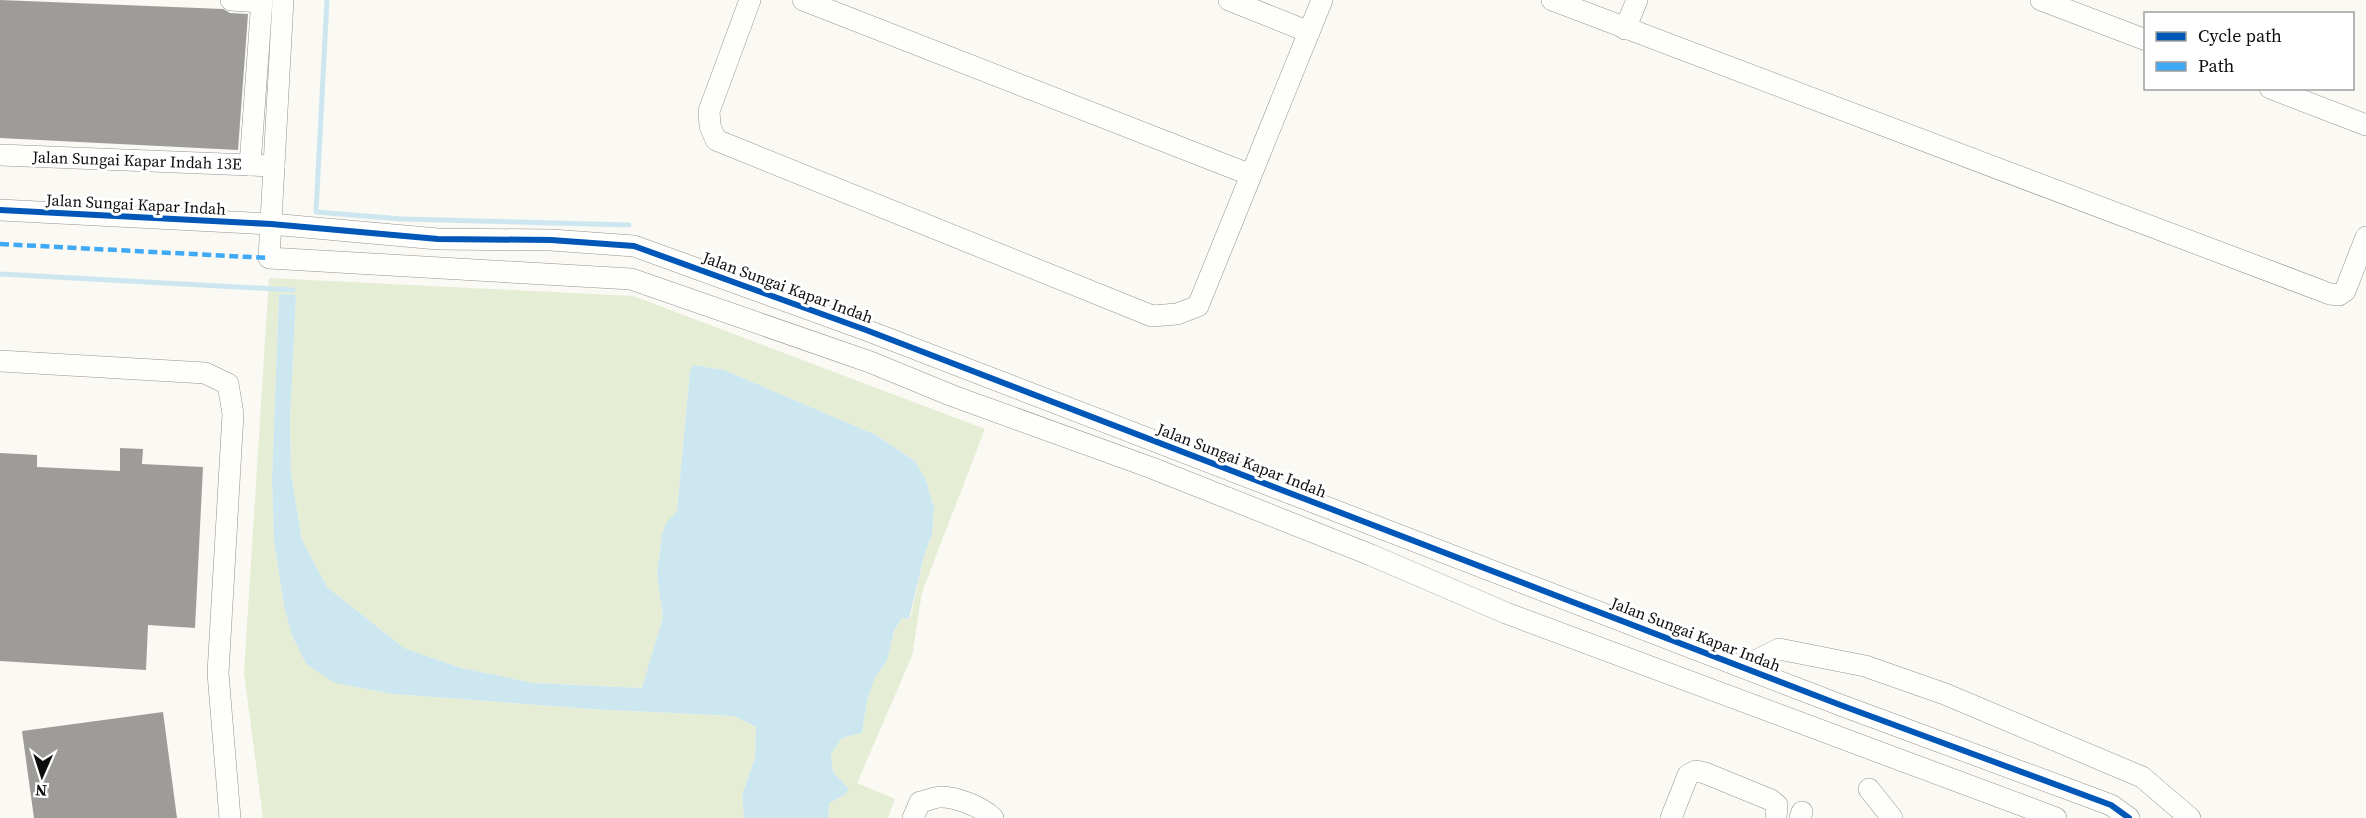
<svg xmlns="http://www.w3.org/2000/svg" width="2366" height="818" viewBox="0 0 2366 818" font-family="'Source Serif 4',serif">
  <style>
    .green { fill: #e5edd5 }
    .water { fill: #cde7f0 }
    .lines { fill: none; stroke-linecap: round; stroke-linejoin: round }
    .stream { stroke: #cde7f0; stroke-width: 5 }
    .building { fill: #9e9c98 }
    .minor-casing { stroke: #949391; stroke-width: 22 }
    .minor { stroke: #fefefd; stroke-width: 21 }
    .quiet { stroke: #3fa9f5; stroke-width: 4.5; stroke-dasharray: 9 4.5; stroke-linecap: butt }
    .cycleway-casing { stroke: #fff; stroke-width: 10 }
    .cycleway { stroke: #0057b8; stroke-width: 6 }
    .labels { text-anchor: middle; stroke-width: 6; stroke-linejoin: round; paint-order: stroke }
    .street-label { font-size: 16px; fill: #0d0d0d; stroke: #fff }
  </style>
  <rect width="100%" height="100%" fill="#faf9f3"/>
  <path class="green" d="M 269,278 L 633,296 L 985,429 L 922,592 L 912,656 L 857,783 L 895,799 L 888,818 L 828,818 L 829,803 L 845,795 L 833,772 L 831,754 L 842,738 L 862,733 L 867,701 L 875,677 L 887,661 L 894,631 L 902,618 L 910,619 L 924,556 L 932,534 L 934,508 L 926,480 L 915,461 L 876,435 L 724,370 L 694,365 L 690,371 L 677,511 L 666,523 L 662,534 L 657,575 L 663,617 L 642,688 L 534,683 L 461,668 L 404,648 L 327,587 L 302,540 L 291,473 L 290,421 L 296,295 L 279,294 L 272,479 L 274,541 L 284,606 L 292,635 L 335,683 L 393,694 L 591,709 L 734,716 L 756,727 L 755,758 L 742,795 L 744,818 L 263,818 L 244,673 Z"/>
  <path class="water" d="M 279,294 L 296,295 L 290,421 L 291,473 L 302,540 L 327,587 L 404,648 L 461,668 L 534,683 L 642,688 L 663,617 L 657,575 L 662,534 L 666,523 L 677,511 L 690,371 L 694,365 L 724,370 L 876,435 L 915,461 L 926,480 L 934,508 L 932,534 L 924,556 L 909,619 L 902,618 L 894,631 L 887,661 L 875,677 L 867,701 L 862,733 L 842,738 L 831,754 L 833,772 L 849,789 L 845,795 L 829,803 L 828,818 L 744,818 L 742,795 L 755,758 L 756,727 L 734,716 L 591,709 L 393,694 L 335,683 L 306,664 L 292,635 L 284,606 L 274,541 L 272,479 Z"/>
  <g class="lines">
    <g class="stream">
      <path d="M 327,0 L 316,212 L 402,219 L 629,225"/>
      <path d="M 0,274 L 293,290"/>
    </g>
  </g>
  <g class="building">
    <path d="M 0,0 L 223,9 L 230,13 L 248,14 L 238,150 L 0,138 Z"/>
    <path d="M 120,448 L 143,449 L 142,464 L 203,467 L 195,628 L 148,625 L 146,670 L 0,661 L 0,453 L 37,455 L 37,467 L 120,471 Z"/>
    <path d="M 163,712 L 177,818 L 34,818 L 22,731 Z"/>
  </g>
  <g class="lines">
    <g class="minor-casing">
      <g id="minor">
        <path d="M 231,0 L 262,2"/>
        <path d="M 283,0 L 269,258 L 631,279 L 870,362 L 953,396 L 1152,468 L 1371,555 L 1506,613 L 2056,818"/>
        <path d="M 750,0 L 709,111 L 710,126 L 716,140 L 1152,316 L 1177,314 L 1198,306 L 1322,0"/>
        <path d="M 803,0 L 1251,175"/>
        <path d="M 1229,0 L 1309,32"/>
        <path d="M 1552,0 L 2330,294 L 2339,295 L 2345,291 L 2366,237"/>
        <path d="M 2041,0 L 2146,40"/>
        <path d="M 1625,29 L 1637,0"/>
        <path d="M 2270,88 L 2366,125"/>
        <path d="M 0,155 L 274,166"/>
        <path d="M 250,165 L 262,0"/>
        <path d="M 0,210 L 271,224 L 438,239 L 551,240 L 634,246 L 866,330 L 1843,706 L 2111,805 L 2129,818"/>
        <path d="M 0,361 L 205,373 L 228,384 L 233,414 L 218,673 L 230,818"/>
        <path d="M 1743,667 L 1779,649 L 1865,666 L 1945,694 L 2142,777 L 2190,818"/>
        <path d="M 1869,789 L 1892,818"/>
        <path d="M 913,818 L 920,802 C 926,801 933,798 939,797 C 955,796 982,807 993,818"/>
        <path d="M 1671,818 L 1688,775 L 1696,771 L 1705,773 L 1771,800 L 1777,805 L 1776,818"/>
        <path d="M 1800,818 L 1802,812"/>
      </g>
    </g>
    <use href="#minor" class="minor"/>
    <path class="quiet" d="M 0,244 L 269,258"/>
    <g class="cycleway-casing">
      <path id="cycleway" d="M 0,210 L 271,224 L 438,239 L 551,240 L 634,246 L 866,330 L 1843,706 L 2111,805 L 2129,818"/>
    </g>
    <use href="#cycleway" class="cycleway"/>
  </g>
  <g class="labels">
    <g class="street-label">
      <text transform="translate(137 160) rotate(2)" y="6">Jalan Sungai Kapar Indah 13E</text>
      <text transform="translate(136 204) rotate(3)" y="6">Jalan Sungai Kapar Indah</text>
      <text transform="translate(788 287) rotate(20)" y="6">Jalan Sungai Kapar Indah</text>
      <text transform="translate(1242 460) rotate(21)" y="6">Jalan Sungai Kapar Indah</text>
      <text transform="translate(1696 634) rotate(21)" y="6">Jalan Sungai Kapar Indah</text>
    </g>
  </g>
  <rect x="2144" y="12" width="210" height="78" fill="#ffffff" stroke="#9e9e9e" stroke-width="1.5"/>
  <rect x="2156" y="32" width="30" height="9" fill="#0057b8" stroke="#9e9e9e" stroke-width="1.5"/>
  <text x="2198" y="42" font-size="18" fill="#0d0d0d">Cycle path</text>
  <rect x="2156" y="62" width="30" height="9" fill="#3fa9f5" stroke="#9e9e9e" stroke-width="1.5"/>
  <text x="2198" y="72" font-size="18" fill="#0d0d0d">Path</text>
  <g transform="translate(42 776) rotate(183)" stroke="#ffffff" stroke-width="4.5" paint-order="stroke">
  <path d="M0-4.5L10 22L0 15L-10 22Z" fill="#0d0d0d"/>
  <text y="-9" font-size="16" font-weight="bold" text-anchor="middle" fill="#0d0d0d">N</text>
  </g>
</svg>
